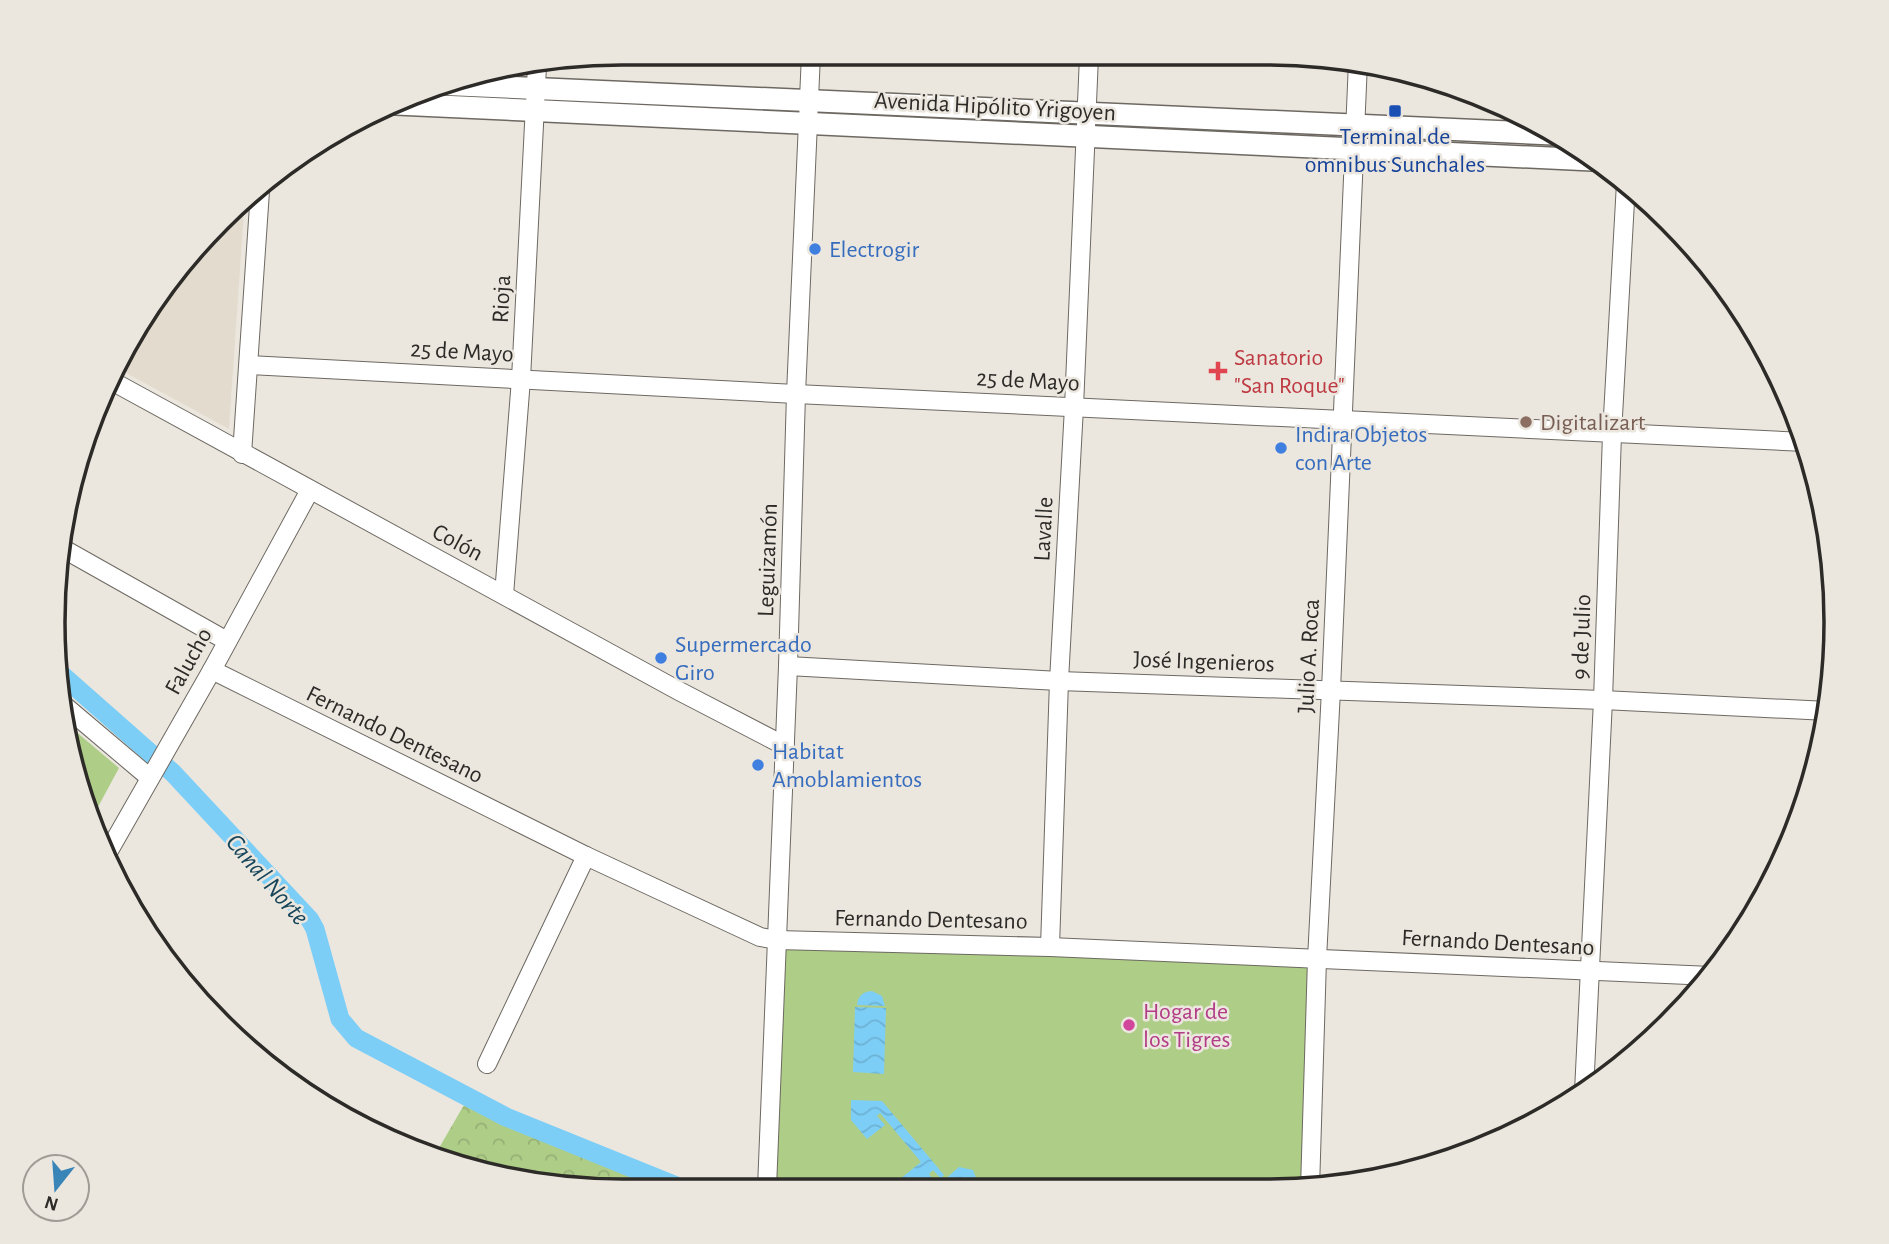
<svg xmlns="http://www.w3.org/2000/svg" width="1889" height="1244" viewBox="0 0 1889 1244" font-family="'Alegreya Sans',sans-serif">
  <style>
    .built { fill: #e3dcce }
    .park { fill: url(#park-crowns) }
    .garden { fill: #aecd87 }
    .water { fill: url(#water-waves) }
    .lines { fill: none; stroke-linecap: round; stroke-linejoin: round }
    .canal { stroke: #7dcef7; stroke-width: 19 }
    .minor-casing { stroke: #6d6962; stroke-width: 20 }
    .tertiary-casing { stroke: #6d6962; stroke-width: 24 }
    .minor { stroke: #fff; stroke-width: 18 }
    .tertiary { stroke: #fff; stroke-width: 21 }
    .transit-dot { fill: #1a4fb4; stroke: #ebe7df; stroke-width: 2.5 }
    .shop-dot { fill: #3f7fe0; stroke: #ebe7df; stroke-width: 2.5 }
    .health-dot { fill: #e0444e; stroke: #ebe7df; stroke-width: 2.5 }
    .education-dot { fill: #8d6e63; stroke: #ebe7df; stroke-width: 2.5 }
    .hotel-dot { fill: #d1479c; stroke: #ebe7df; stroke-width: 2.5 }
    .labels { text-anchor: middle; stroke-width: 5; stroke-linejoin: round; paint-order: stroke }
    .street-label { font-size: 24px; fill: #2d2b28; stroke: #ebe7df }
    .transit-label { font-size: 24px; fill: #164399; stroke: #ebe7df }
    .shop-label { font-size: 24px; fill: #366cbe; stroke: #ebe7df; text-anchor: start }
    .health-label { font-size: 24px; fill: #be3a42; stroke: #ebe7df; text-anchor: start }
    .education-label { font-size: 24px; fill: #785e54; stroke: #ebe7df; text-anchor: start }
    .hotel-label { font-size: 24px; fill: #b23c85; stroke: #ebe7df; text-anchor: start }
    .water-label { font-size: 26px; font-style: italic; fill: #17455a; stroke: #ebe7df }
    .rim { fill: none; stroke: #2d2b28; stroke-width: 3.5 }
  </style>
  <defs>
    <pattern id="park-crowns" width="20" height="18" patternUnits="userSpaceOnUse" patternTransform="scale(1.75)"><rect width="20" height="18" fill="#aecd87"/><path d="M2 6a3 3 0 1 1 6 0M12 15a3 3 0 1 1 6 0" fill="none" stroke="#96b075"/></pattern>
    <pattern id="water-waves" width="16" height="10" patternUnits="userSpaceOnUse" patternTransform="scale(1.75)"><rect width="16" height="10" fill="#7dcef7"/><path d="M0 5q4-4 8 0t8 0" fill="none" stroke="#6cb1d4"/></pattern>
  </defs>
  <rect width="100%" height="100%" fill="#ebe7df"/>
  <path class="built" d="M 239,211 L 244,211 L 229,429 L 117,368 L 170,275 Z"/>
  <path class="park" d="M 464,1105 L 666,1187 L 547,1187 L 465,1162 L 439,1148 Z"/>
  <g class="garden">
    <path d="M 68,725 L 119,768 L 92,818 L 72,769 Z"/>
    <path d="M 777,940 L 1317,959 L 1304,1190 L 767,1188 Z"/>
  </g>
  <g class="water">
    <path d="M 872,991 L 882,996 L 885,1006 L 857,1005 C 858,996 862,992 872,991 Z"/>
    <path d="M 855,1007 L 886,1008 L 884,1074 L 853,1072 Z"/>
    <path d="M 851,1100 L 882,1101 L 944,1175 L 941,1179 L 933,1170 L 929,1174 L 937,1184 L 931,1188 L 908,1188 L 900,1179 L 921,1162 L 880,1113 L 877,1116 L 885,1125 L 867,1139 L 851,1120 Z"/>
    <path d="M 959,1167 L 973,1170 L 978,1183 L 971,1189 L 950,1189 L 943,1181 Z"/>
  </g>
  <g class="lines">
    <path class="canal" d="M 63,676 L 173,773 L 310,920 L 315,929 L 340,1019 L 356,1038 L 506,1117 L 679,1187"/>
    <g class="minor-casing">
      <g id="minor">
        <path d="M 249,365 L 796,394 L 1805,442"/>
        <path d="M 110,380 L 679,691 L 785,746"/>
        <path d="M 242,454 L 260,191"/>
        <path d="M 62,548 L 227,641"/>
        <path d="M 504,595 L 521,379 L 537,66"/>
        <path d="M 788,666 L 1059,681 L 1603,700 L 1828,711"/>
        <path d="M 212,670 L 586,856 L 760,937 L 777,940 L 1050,947 L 1711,976"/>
        <path d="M 66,707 L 150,778"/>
        <path d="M 107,854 L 212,670 L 310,490"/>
        <path d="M 1050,947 L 1059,681 L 1074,407 L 1089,56"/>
        <path d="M 487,1064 L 586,856"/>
        <path d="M 1584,1092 L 1603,700 L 1612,434 L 1626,183"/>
        <path d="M 767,1188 L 788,666 L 796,394 L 811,54"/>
        <path d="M 1310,1189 L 1317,959 L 1331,690 L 1358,62"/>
      </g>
    </g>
    <g class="tertiary-casing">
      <g id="tertiary">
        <path d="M 436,84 L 1553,134"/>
        <path d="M 396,104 L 1592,160"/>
      </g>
    </g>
    <use href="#minor" class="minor"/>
    <use href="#tertiary" class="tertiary"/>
  </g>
  <rect class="transit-dot" x="1388" y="104" width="14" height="14" rx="3.5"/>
  <g class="shop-dot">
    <circle cx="815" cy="249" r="7"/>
    <circle cx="1281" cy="448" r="7"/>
    <circle cx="661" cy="658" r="7"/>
    <circle cx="758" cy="765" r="7"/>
  </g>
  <path class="health-dot" d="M1214.5 360.5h7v7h7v7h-7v7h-7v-7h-7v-7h7z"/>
  <circle class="education-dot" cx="1526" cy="422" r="7"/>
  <circle class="hotel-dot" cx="1129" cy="1025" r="7"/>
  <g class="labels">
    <g class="street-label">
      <text transform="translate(995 106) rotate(3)" y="8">Avenida Hipólito Yrigoyen</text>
      <text transform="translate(501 299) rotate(-87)" y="8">Rioja</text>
      <text transform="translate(462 351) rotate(3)" y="8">25 de Mayo</text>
      <text transform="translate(1028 380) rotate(3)" y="8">25 de Mayo</text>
      <text transform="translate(1043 529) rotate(-87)" y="8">Lavalle</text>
      <text transform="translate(458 542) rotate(28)" y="8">Colón</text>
      <text transform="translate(767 560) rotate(-88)" y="8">Leguizamón</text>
      <text transform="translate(1581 637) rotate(-88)" y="8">9 de Julio</text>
      <text transform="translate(1308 656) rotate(-87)" y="8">Julio A. Roca</text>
      <text transform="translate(188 661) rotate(-61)" y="8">Falucho</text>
      <text transform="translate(1204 661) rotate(2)" y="8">José Ingenieros</text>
      <text transform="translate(395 734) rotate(26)" y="8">Fernando Dentesano</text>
      <text transform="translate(931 919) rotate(1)" y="8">Fernando Dentesano</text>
      <text transform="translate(1498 942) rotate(3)" y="8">Fernando Dentesano</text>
    </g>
    <g class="transit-label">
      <text x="1395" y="144">Terminal de<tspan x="1395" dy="28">omnibus Sunchales</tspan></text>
    </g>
    <g class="shop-label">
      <text x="829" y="257">Electrogir</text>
      <text x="1295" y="442">Indira Objetos<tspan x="1295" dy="28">con Arte</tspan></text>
      <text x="675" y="652">Supermercado<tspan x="675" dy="28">Giro</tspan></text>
      <text x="772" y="759">Habitat<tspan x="772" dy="28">Amoblamientos</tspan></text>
    </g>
    <g class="health-label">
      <text x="1234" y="365">Sanatorio<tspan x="1234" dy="28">"San Roque"</tspan></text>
    </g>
    <g class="education-label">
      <text x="1540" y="430">Digitalizart</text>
    </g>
    <g class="hotel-label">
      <text x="1143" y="1019">Hogar de<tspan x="1143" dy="28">los Tigres</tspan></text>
    </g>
    <g class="water-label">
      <text transform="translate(268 879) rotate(49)" y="9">Canal Norte</text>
    </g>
  </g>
  <path d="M0 0H1889V1244H0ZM622 65H1267A557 557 0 0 1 1824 622V622A557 557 0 0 1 1267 1179H622A557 557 0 0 1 65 622V622A557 557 0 0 1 622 65Z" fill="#ebe7df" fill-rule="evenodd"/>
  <path class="rim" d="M622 65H1267A557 557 0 0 1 1824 622V622A557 557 0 0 1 1267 1179H622A557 557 0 0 1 65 622V622A557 557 0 0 1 622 65Z"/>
  <g transform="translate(56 1188) rotate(197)"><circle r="33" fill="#ebe7df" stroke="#9f9c96" stroke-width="2"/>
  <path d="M0-5L12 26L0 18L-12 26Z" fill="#3a85b8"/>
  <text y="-10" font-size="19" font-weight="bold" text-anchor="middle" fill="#2d2b28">N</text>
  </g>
</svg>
